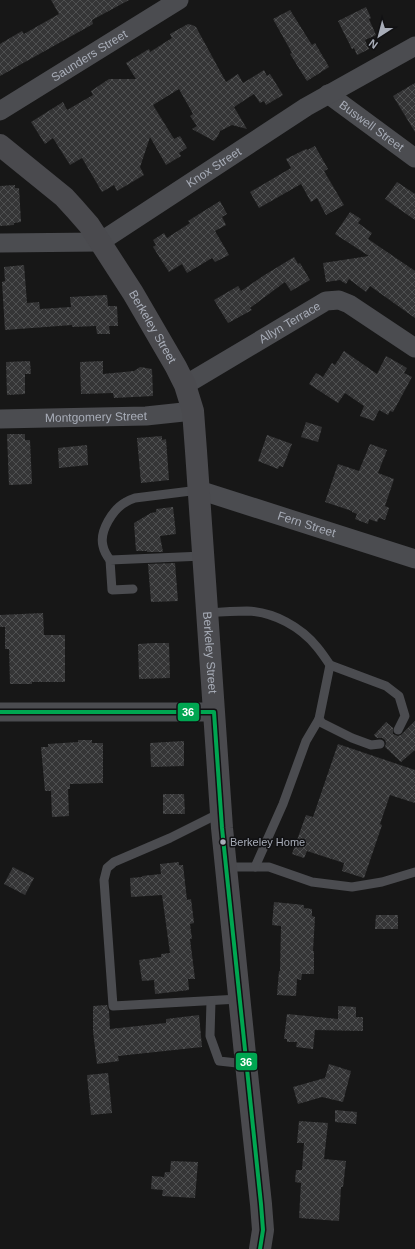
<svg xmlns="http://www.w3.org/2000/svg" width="415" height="1249" viewBox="0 0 415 1249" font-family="Helvetica,sans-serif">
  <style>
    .building { fill: url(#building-cross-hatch) }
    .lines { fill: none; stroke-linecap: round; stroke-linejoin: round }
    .lane { stroke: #4b4c50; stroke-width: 9 }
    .street { stroke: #4b4c50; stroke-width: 19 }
    .secondary { stroke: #4a4a4e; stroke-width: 22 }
    .bus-1-casing { stroke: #111113; stroke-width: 7 }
    .bus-1 { stroke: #00a651; stroke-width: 4 }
    .bus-dot { fill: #a8adb8; stroke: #111113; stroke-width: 1.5 }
    .labels { text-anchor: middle; stroke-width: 3; stroke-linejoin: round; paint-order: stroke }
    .bus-label { font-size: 11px; fill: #a8adb8; stroke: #111113; text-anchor: start }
    .street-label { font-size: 12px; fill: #a8adb8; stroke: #111113 }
    .line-badge { stroke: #111113; stroke-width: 1.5 }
    .badge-label { font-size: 11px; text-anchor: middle; font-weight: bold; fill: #fff }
  </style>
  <defs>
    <pattern id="building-cross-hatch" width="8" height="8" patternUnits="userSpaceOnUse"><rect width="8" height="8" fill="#353536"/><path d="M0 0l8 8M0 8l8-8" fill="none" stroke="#4f5051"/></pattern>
  </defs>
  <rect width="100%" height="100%" fill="#171717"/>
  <g class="building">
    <path d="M 51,0 L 129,0 L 92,20 L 93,24 L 0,76 L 0,44 L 22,31 L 24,34 L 59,14 Z"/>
    <path d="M 366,7 L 371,18 L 369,19 L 376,35 L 365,40 L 369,49 L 357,55 L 354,48 L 352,49 L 338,21 Z"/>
    <path d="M 290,10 L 312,45 L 315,43 L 329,67 L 307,81 L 290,54 L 292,53 L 273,19 Z"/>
    <path d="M 188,24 L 192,25 L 196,27 L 226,82 L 238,74 L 243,83 L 264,70 L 267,76 L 270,74 L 283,95 L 266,105 L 264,101 L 260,103 L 254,94 L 234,107 L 247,129 L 232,125 L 220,131 L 218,136 L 214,141 L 192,129 L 197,126 L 190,116 L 193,114 L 179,89 L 153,105 L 174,139 L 180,136 L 187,148 L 179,153 L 181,156 L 166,165 L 150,137 L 140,167 L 144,175 L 117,191 L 114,185 L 102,192 L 82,158 L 70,165 L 53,138 L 45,144 L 31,122 L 63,102 L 67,110 L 93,95 L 91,91 L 109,79 L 136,79 L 126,63 L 149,49 L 150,52 L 172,38 L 170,34 Z"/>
    <path d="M 415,83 L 415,132 L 393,96 Z"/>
    <path d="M 315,146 L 328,169 L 324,171 L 344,205 L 326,215 L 317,198 L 311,202 L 301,184 L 259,208 L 250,192 L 291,168 L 286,159 L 306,149 L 307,150 Z"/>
    <path d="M 397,182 L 415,194 L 415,220 L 385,199 Z"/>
    <path d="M 15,185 L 15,188 L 19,188 L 21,222 L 14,223 L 14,225 L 0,226 L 0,186 Z"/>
    <path d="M 220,201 L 227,214 L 222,217 L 226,225 L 215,231 L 229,255 L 215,262 L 212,258 L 187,273 L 182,264 L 169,272 L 153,247 L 156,245 L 153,240 L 164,233 L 167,238 L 190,223 L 188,221 Z"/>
    <path d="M 350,212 L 361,219 L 358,223 L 372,233 L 368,239 L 415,271 L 415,318 L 370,286 L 366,292 L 349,279 L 346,284 L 340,280 L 326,282 L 323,263 L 369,256 L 335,234 Z"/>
    <path d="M 294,257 L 298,264 L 300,263 L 310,280 L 291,291 L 285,282 L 250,308 L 252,310 L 228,323 L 214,300 L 238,286 L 241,291 L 263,276 Z"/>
    <path d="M 24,265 L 27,303 L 39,302 L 40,309 L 71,307 L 70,297 L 107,295 L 108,306 L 117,306 L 118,326 L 109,326 L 110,334 L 97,334 L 96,326 L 72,327 L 72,325 L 5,330 L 2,282 L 5,281 L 4,267 Z"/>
    <path d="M 344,351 L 377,374 L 386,356 L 407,368 L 404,373 L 412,377 L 393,412 L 390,411 L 388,415 L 379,410 L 374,421 L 360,416 L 364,406 L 345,393 L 338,403 L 309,384 L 316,373 L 323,377 L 332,363 L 335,365 Z"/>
    <path d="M 30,361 L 31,374 L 25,374 L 25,394 L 7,395 L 6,362 Z"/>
    <path d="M 103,361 L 103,374 L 134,371 L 140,367 L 152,369 L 153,396 L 114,398 L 113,393 L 81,394 L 80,362 Z"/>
    <path d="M 306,422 L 322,427 L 318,442 L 301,437 Z"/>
    <path d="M 7,434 L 25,434 L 25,440 L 30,440 L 32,484 L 9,485 Z"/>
    <path d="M 267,435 L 292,444 L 283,467 L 279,466 L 278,469 L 258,461 Z"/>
    <path d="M 162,436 L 162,440 L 166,439 L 169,480 L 141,483 L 137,438 Z"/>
    <path d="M 370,444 L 387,450 L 378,473 L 394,479 L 385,506 L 389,508 L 385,520 L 379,518 L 377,522 L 369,519 L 368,524 L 355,519 L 357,514 L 352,512 L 352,511 L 325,502 L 338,464 L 359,471 Z"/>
    <path d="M 87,445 L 88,465 L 59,468 L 58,448 Z"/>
    <path d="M 173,507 L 176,534 L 160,536 L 163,552 L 147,552 L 147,551 L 136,551 L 134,523 L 151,513 L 156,512 L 156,509 Z"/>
    <path d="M 175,563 L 178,601 L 151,602 L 148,564 Z"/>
    <path d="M 43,613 L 44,635 L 65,635 L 65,682 L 32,682 L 32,684 L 10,684 L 9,649 L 5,649 L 5,627 L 0,627 L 0,615 Z"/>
    <path d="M 155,643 L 169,643 L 170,678 L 139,679 L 138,644 Z"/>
    <path d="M 415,721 L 415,750 L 401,762 L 385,747 L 386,743 L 385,740 L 382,738 L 377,738 L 374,735 L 386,722 L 393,728 L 393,734 L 398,736 L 401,735 Z"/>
    <path d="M 78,740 L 92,740 L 92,743 L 103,743 L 103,783 L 70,784 L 70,789 L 68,789 L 69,816 L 52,817 L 51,791 L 45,791 L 41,747 L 48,747 L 48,744 L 78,742 Z"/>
    <path d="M 184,741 L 184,766 L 151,767 L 150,743 Z"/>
    <path d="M 338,744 L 415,770 L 415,803 L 390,795 L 380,824 L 382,825 L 364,878 L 342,871 L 344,863 L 307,851 L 304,858 L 292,854 L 306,815 L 313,817 Z"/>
    <path d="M 163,794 L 184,794 L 185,814 L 163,814 Z"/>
    <path d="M 179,862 L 179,865 L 183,865 L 187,900 L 191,899 L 194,923 L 190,924 L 192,939 L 190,939 L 195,979 L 188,979 L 189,990 L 155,994 L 154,980 L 142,981 L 139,960 L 161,957 L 161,954 L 170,953 L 162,895 L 131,897 L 130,878 L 142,877 L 142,876 L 161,874 L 160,864 Z"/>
    <path d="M 13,867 L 34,878 L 25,895 L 4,884 Z"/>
    <path d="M 274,902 L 304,905 L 304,908 L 312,909 L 312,916 L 315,917 L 313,951 L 314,951 L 314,974 L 302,974 L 301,980 L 297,979 L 296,996 L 277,995 L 279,971 L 280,971 L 281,926 L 272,925 Z"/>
    <path d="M 376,915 L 398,915 L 398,929 L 375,929 Z"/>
    <path d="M 107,1005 L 109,1011 L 110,1029 L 166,1023 L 166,1019 L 199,1015 L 202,1047 L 118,1056 L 119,1061 L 97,1064 L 93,1031 L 93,1006 Z"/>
    <path d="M 338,1006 L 356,1007 L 356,1017 L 363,1017 L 363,1031 L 315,1030 L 313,1049 L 296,1047 L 297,1042 L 287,1042 L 287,1039 L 284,1039 L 287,1014 L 338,1019 Z"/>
    <path d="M 329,1064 L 351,1071 L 343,1102 L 322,1097 L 298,1104 L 293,1087 L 325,1078 Z"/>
    <path d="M 108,1073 L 112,1113 L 91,1115 L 87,1075 Z"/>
    <path d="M 335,1110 L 357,1112 L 356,1124 L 335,1122 Z"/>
    <path d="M 299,1121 L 328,1123 L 324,1159 L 346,1161 L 343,1187 L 341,1187 L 339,1221 L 299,1218 L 301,1183 L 295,1182 L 296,1170 L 302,1170 L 304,1143 L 297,1143 Z"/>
    <path d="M 171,1161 L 198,1162 L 195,1198 L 162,1196 L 163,1190 L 151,1189 L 152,1176 L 164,1177 L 165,1172 L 170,1172 Z"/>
  </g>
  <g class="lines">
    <g class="lane">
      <path d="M 110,560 C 107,556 104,551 103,546 C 99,531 113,509 126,502 C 129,500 132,499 135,498 L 199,490"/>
      <path d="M 133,589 L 112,590 L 110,560 L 203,556"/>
      <path d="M 207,613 C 220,612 234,611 247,611 C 274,612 301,627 317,647 C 322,653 326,659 330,665 L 319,719 L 322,723 L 352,738 L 371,745 L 380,744"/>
      <path d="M 330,665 L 386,686 L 399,696 L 405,716 L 398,730"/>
      <path d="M 220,813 L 170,838 L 114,862 L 107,868 L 104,880 L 113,1006 L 239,999"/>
      <path d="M 226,867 L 269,867 L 312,882 L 352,887 L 382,882 L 415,872"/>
      <path d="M 255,867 L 283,804 L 306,741 L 319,719"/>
      <path d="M 211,1001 L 210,1036 L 219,1061 L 246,1064"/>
    </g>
    <g class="street">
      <path id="s1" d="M 328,94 L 415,158"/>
      <path id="s2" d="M 0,111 L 179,0"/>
      <path id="s3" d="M 0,243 L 100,242 L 306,107 L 415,46"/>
      <path id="s4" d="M 185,385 L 326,301 L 339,300 L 349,304 L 415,348"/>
      <path id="s5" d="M 0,419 L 146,416 L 193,411"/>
      <path id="s6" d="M 199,490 L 415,559"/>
      <path d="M 0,712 L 214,712"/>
    </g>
    <path class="secondary" id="s7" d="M 0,145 L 64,197 L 75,209 L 89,225 L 133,293 L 176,367 L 185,385 L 193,411 L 196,451 L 222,828 L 246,1064 L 261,1204 L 263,1230 L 260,1249"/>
    <g class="bus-1-casing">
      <path id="bus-1" d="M 0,712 L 214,712 L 222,828 L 261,1204 L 263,1230 L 260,1249"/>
    </g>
    <use href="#bus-1" class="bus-1"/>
  </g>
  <circle class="bus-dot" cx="223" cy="842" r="3.5"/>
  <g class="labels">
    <g class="bus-label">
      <text x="230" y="846">Berkeley Home</text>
    </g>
    <g class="street-label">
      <text dy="4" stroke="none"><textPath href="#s2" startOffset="105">Saunders Street</textPath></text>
      <text dy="4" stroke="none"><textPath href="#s1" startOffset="54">Buswell Street</textPath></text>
      <text dy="4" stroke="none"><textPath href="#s3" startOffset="236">Knox Street</textPath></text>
      <text dy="4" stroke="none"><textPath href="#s4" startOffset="122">Allyn Terrace</textPath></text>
      <text dy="4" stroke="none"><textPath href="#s7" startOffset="240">Berkeley Street</textPath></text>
      <text dy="4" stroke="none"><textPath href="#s5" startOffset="96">Montgomery Street</textPath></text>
      <text dy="4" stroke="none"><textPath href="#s6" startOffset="113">Fern Street</textPath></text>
      <text dy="4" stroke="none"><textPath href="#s7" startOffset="576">Berkeley Street</textPath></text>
    </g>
  </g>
  <g class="line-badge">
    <rect x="177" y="702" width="23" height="20" rx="4" fill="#00a651"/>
    <rect x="235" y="1052" width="23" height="19" rx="4" fill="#00a651"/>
  </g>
  <g class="badge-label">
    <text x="188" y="716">36</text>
    <text x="246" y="1066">36</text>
  </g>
  <g transform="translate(379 36) rotate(216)" stroke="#111113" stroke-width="3" paint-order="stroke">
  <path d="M0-3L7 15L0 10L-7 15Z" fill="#a8adb8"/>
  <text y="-6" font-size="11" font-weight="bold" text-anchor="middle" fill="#a8adb8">N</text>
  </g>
</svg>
